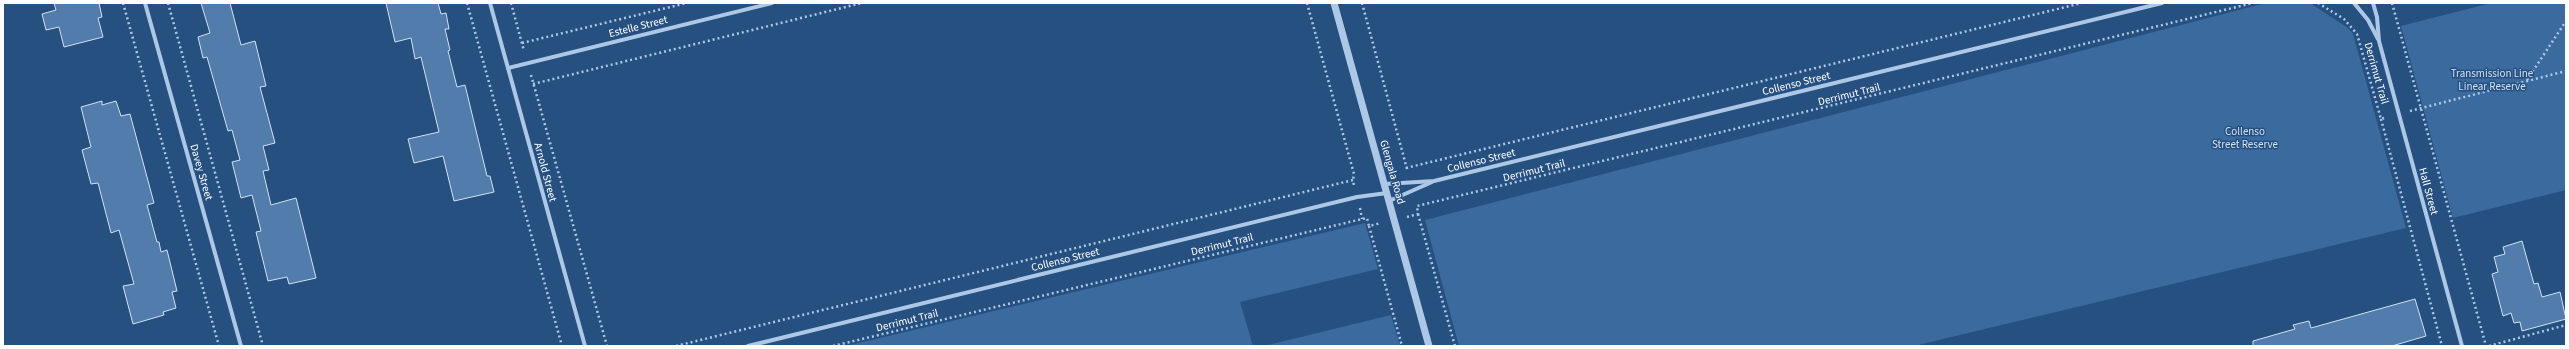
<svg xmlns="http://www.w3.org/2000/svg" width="2569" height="349" viewBox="0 0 2569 349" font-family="'Source Sans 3',sans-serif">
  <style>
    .green { fill: #3a6a9e }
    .building { fill: #527cab; stroke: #d0e2f5 }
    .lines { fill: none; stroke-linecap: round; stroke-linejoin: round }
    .path { stroke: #adc8e6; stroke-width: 2.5; stroke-dasharray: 2 3; stroke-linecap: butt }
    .minor { stroke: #adc8e6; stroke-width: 4 }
    .tertiary { stroke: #adc8e6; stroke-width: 7 }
    .labels { text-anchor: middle; stroke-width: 3; stroke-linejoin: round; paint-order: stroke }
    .street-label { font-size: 11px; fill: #fff; stroke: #265080 }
    .park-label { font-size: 11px; fill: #d0e2f5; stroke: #265080 }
  </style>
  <rect width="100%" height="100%" fill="#265080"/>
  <g class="green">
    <path d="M 2266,3 L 2310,3 L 2348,28 L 2353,34 L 2406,228 L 1914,346 L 1459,346 L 1425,220 Z"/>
    <path d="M 2491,3 L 2566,3 L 2566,190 L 2453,218 L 2401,26 Z"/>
    <path d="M 1365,223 L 1378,269 L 1240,302 L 1253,346 L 846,346 Z"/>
    <path d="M 1391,315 L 1400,346 L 1264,346 Z"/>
  </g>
  <g class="building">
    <path d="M 54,3 L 99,3 L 102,17 L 98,18 L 103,37 L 64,47 L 59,27 L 46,30 L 42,14 L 56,10 Z"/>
    <path d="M 201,3 L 230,3 L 241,45 L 255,41 L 266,86 L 260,87 L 275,143 L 263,146 L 269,170 L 263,171 L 271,205 L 296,198 L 316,278 L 289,284 L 287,277 L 268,281 L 256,232 L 261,231 L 252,195 L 241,198 L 232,162 L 240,160 L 232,130 L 228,131 L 207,57 L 203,58 L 198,37 L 210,33 Z"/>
    <path d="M 386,3 L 438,3 L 441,14 L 446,13 L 449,29 L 445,29 L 450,50 L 448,51 L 457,87 L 465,85 L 487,176 L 490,176 L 494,192 L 454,201 L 443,156 L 414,163 L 408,139 L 439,132 L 421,57 L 415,59 L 411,38 L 395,42 Z"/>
    <path d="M 102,101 L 102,105 L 116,101 L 121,116 L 130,114 L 154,203 L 147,205 L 157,242 L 159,242 L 161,252 L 167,250 L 177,291 L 172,292 L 176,308 L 163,312 L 164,315 L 133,324 L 123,286 L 134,284 L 119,230 L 111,233 L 98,183 L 91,184 L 82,150 L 91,147 L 81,107 Z"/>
    <path d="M 2522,241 L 2534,284 L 2538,283 L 2542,297 L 2560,292 L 2566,319 L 2522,331 L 2520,322 L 2514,323 L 2511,313 L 2503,316 L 2492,274 L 2498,272 L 2494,257 L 2505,254 L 2503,247 Z"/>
    <path d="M 2415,299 L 2426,336 L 2392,346 L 2253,346 L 2253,341 L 2295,329 L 2293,325 L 2309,321 L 2311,328 Z"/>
  </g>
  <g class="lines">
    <g class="path">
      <path d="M 123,3 L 219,346"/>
      <path d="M 168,3 L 263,346"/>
      <path d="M 467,3 L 562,346"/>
      <path d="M 511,3 L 524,51"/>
      <path d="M 1307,3 L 1354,174 L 1353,180"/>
      <path d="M 1362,3 L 1407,169"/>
      <path d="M 2318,3 L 2344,19 L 2357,34 L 2381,119 L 2387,117"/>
      <path d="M 2392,3 L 2486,346"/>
      <path d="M 522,43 L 687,3"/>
      <path d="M 531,75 L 607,346"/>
      <path d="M 2527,80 L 2566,21"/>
      <path d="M 533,84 L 862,3"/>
      <path d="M 2410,111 L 2566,71"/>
      <path d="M 2381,119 L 2442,346"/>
      <path d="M 1406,168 L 2082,3"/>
      <path d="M 1360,208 L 1362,219"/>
      <path d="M 1418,214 L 1455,346"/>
      <path d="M 1407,217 L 1418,214 L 1417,206 L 2253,3"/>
      <path d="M 1369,226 L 1402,346"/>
      <path d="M 676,346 L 1353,180 L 1354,186"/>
      <path d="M 833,346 L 1362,219 L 1367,218 L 1369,226 L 1381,223"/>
      <path d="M 2489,346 L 2566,325"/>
    </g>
    <g class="minor">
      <path d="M 145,3 L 241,346"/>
      <path d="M 490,3 L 585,346"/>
      <path d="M 2354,3 L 2368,20 L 2378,39"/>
      <path d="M 2373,3 L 2377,17 L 2379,41 L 2462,346"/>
      <path d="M 508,68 L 772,3"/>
      <path d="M 1385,184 L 1434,181 L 2162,3"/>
      <path d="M 1389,201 L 1432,182"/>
      <path d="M 748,346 L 1357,197 L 1387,193"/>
    </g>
    <path class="tertiary" d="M 1334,3 L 1429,346"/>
  </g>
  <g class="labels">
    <g class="street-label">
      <text transform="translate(638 26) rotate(-14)" y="4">Estelle Street</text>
      <text transform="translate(2377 73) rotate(74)" y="4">Derrimut Trail</text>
      <text transform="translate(1796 83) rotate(-14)" y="4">Collenso Street</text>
      <text transform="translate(1849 94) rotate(-14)" y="4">Derrimut Trail</text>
      <text transform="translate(1481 160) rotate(-14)" y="4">Collenso Street</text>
      <text transform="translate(1534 170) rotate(-14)" y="4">Derrimut Trail</text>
      <text transform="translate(202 172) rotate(74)" y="4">Davey Street</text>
      <text transform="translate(546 172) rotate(75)" y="4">Arnold Street</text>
      <text transform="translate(1393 172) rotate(74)" y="4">Glengala Road</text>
      <text transform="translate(2429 191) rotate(75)" y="4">Hall Street</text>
      <text transform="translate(1222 244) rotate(-14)" y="4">Derrimut Trail</text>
      <text transform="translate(1065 259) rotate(-14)" y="4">Collenso Street</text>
      <text transform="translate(907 320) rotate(-14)" y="4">Derrimut Trail</text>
    </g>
    <g class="park-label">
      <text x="2492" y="77">Transmission Line<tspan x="2492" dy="13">Linear Reserve</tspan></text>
      <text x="2245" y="135">Collenso<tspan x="2245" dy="13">Street Reserve</tspan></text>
    </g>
  </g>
  <rect width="2569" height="349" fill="none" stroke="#ffffff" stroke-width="8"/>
</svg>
